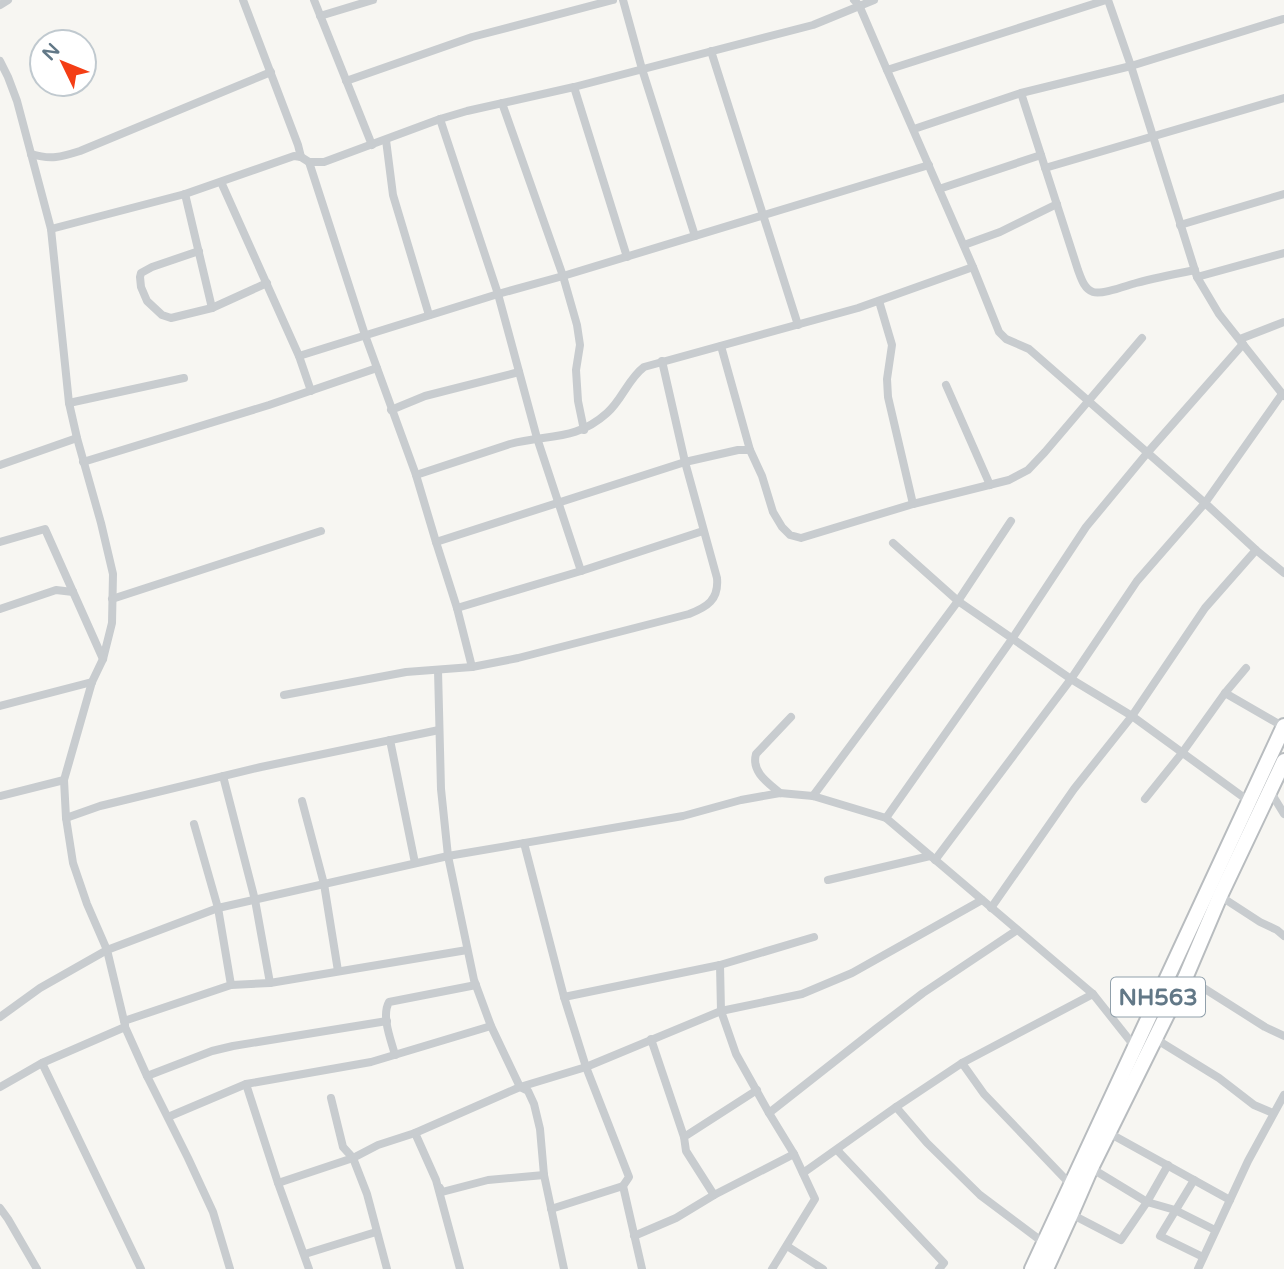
<svg xmlns="http://www.w3.org/2000/svg" width="1284" height="1269" viewBox="0 0 1284 1269" font-family="'Varela Round',sans-serif">
  <style>
    .lines { fill: none; stroke-linecap: round; stroke-linejoin: round }
    .highway-casing { stroke: #b8bcbf; stroke-width: 18 }
    .street { stroke: #c8cccf; stroke-width: 8 }
    .highway { stroke: #fff; stroke-width: 14 }
    .labels { text-anchor: middle; stroke-width: 7; stroke-linejoin: round; paint-order: stroke }
    .shield { fill: #fff; stroke: #91a0ab; stroke-width: 2 }
    .shield-label { font-size: 23px; font-weight: bold; fill: #627887 }
  </style>
  <rect width="100%" height="100%" fill="#f7f6f2"/>
  <g class="lines">
    <g class="highway-casing">
      <g id="highway">
        <path d="M 1032,1269 L 1284,726"/>
        <path d="M 1046,1269 L 1071,1214 L 1091,1168 L 1186,976 L 1220,896 L 1284,761"/>
      </g>
    </g>
    <g class="street">
      <path d="M 243,0 L 298,145 L 301,157"/>
      <path d="M 314,0 L 372,145"/>
      <path d="M 623,0 L 642,69 L 695,236"/>
      <path d="M 854,0 L 859,5 L 887,70 L 1106,0"/>
      <path d="M 1108,0 L 1131,66 L 1197,277 L 1219,314 L 1284,396"/>
      <path d="M 0,5 L 8,0"/>
      <path d="M 320,16 L 373,0"/>
      <path d="M 711,51 L 798,325"/>
      <path d="M 0,61 L 8,77 L 17,101 L 51,229 L 69,403 L 77,438 L 101,523 L 113,574 L 112,623 L 103,659 L 92,682 L 64,780 L 66,818 L 100,806 L 261,767 L 439,730"/>
      <path d="M 887,70 L 973,267 L 999,332 L 1006,339 L 1029,349 L 1205,503 L 1256,550 L 1284,573"/>
      <path d="M 346,81 L 472,37 L 613,0"/>
      <path d="M 574,87 L 627,257"/>
      <path d="M 1021,93 L 1078,270 C 1081,278 1084,289 1093,292 C 1102,295 1125,286 1136,283 C 1155,278 1175,274 1195,270"/>
      <path d="M 502,103 L 563,276 L 577,325 L 580,345 L 576,370 L 578,401 L 584,430"/>
      <path d="M 440,119 L 467,111 L 574,87 L 813,25 L 874,0"/>
      <path d="M 914,129 L 1021,93 L 1131,66 L 1283,19"/>
      <path d="M 386,140 L 393,195 L 429,315"/>
      <path d="M 31,154 C 51,160 61,157 80,151 L 271,72"/>
      <path d="M 309,162 L 365,335 L 416,475 L 436,542 L 685,462 L 738,450 L 750,450 L 762,476 L 773,512 L 782,527 L 790,535 L 801,538 L 913,504 L 1009,480 L 1028,470 L 1045,452 L 1142,338"/>
      <path d="M 1045,168 L 1284,98"/>
      <path d="M 221,182 L 299,356 L 311,391"/>
      <path d="M 939,189 L 1041,155"/>
      <path d="M 185,194 L 212,308"/>
      <path d="M 1180,225 L 1284,194"/>
      <path d="M 51,229 L 185,194 L 294,156 L 301,157 L 309,162 L 324,162 L 440,119 L 498,294 L 537,438 L 581,571"/>
      <path d="M 964,245 L 1000,232 L 1057,204"/>
      <path d="M 199,251 L 152,267 L 141,273 L 140,277 L 141,287 L 147,301 L 162,315 L 171,318 L 212,308 L 267,283"/>
      <path d="M 1197,277 L 1284,253"/>
      <path d="M 879,301 L 892,345 L 887,379 L 888,397 L 913,504"/>
      <path d="M 1240,339 L 1284,322"/>
      <path d="M 721,346 L 750,450"/>
      <path d="M 299,356 L 498,294 L 563,276 L 929,165"/>
      <path d="M 946,385 L 990,485"/>
      <path d="M 69,403 L 184,378"/>
      <path d="M 391,410 L 425,396 L 519,372"/>
      <path d="M 83,462 L 269,405 L 377,368"/>
      <path d="M 0,465 L 77,438"/>
      <path d="M 416,475 L 510,444 C 548,434 576,441 607,413 C 622,400 628,379 644,367 L 858,308 L 973,267"/>
      <path d="M 0,542 L 45,529 L 103,659"/>
      <path d="M 436,542 L 457,608 L 472,667"/>
      <path d="M 893,543 L 958,601 L 1071,679 L 1132,716 L 1250,802"/>
      <path d="M 112,599 L 321,531"/>
      <path d="M 457,608 L 581,571 L 703,531"/>
      <path d="M 0,609 L 56,590 L 73,592"/>
      <path d="M 438,670 L 441,789 L 448,856 L 474,980 L 491,1026 L 520,1087 L 528,1091 L 534,1104 L 540,1129 L 544,1175 L 564,1269"/>
      <path d="M 1225,693 L 1284,727"/>
      <path d="M 284,695 L 406,672 L 472,667 L 518,658 L 689,614 C 707,607 719,600 717,578 L 685,462 L 662,361"/>
      <path d="M 0,706 L 92,682"/>
      <path d="M 390,740 L 415,863"/>
      <path d="M 223,776 L 255,900 L 270,983"/>
      <path d="M 1270,791 L 1284,814"/>
      <path d="M 780,793 C 768,783 751,772 756,754 L 791,717"/>
      <path d="M 0,796 L 64,780"/>
      <path d="M 813,796 L 958,601 L 1011,521"/>
      <path d="M 1145,799 L 1182,753 L 1225,693 L 1246,668"/>
      <path d="M 302,801 L 324,884 L 338,971"/>
      <path d="M 66,818 L 73,863 L 87,904 L 107,950 L 125,1025"/>
      <path d="M 886,818 L 1012,639 L 1086,527 L 1148,452 L 1243,344"/>
      <path d="M 524,843 L 564,997 L 586,1067 L 629,1177 L 623,1186 L 642,1269"/>
      <path d="M 935,860 L 1071,679 L 1137,581 L 1205,503 L 1282,394"/>
      <path d="M 828,880 L 930,856"/>
      <path d="M 1220,896 L 1260,922 L 1277,930 L 1284,936"/>
      <path d="M 991,908 L 1074,789 L 1132,716 L 1205,608 L 1256,550"/>
      <path d="M 720,965 L 721,1011 L 736,1054 L 769,1113 L 794,1154 L 815,1199 L 772,1269"/>
      <path d="M 1183,975 L 1265,1027 L 1284,1036"/>
      <path d="M 231,985 L 270,983 L 467,950"/>
      <path d="M 564,997 L 720,965 L 814,937"/>
      <path d="M 0,1017 L 40,988 L 107,950 L 218,908 L 448,856 L 683,816 L 741,800 L 780,793 L 813,796 L 886,818 L 1093,994 L 1135,1047"/>
      <path d="M 124,1021 L 231,985 L 218,908 L 194,824"/>
      <path d="M 1154,1038 L 1219,1078 L 1254,1105 L 1273,1113"/>
      <path d="M 651,1039 L 684,1137"/>
      <path d="M 395,1055 C 391,1040 381,1016 389,1002 L 476,985"/>
      <path d="M 42,1063 L 141,1269"/>
      <path d="M 962,1063 L 984,1094 L 1070,1184"/>
      <path d="M 147,1076 L 212,1051 L 233,1046 L 387,1021"/>
      <path d="M 246,1084 L 278,1183"/>
      <path d="M 0,1087 L 42,1063 L 125,1027 L 147,1076 L 188,1158 L 213,1212 L 230,1269"/>
      <path d="M 757,1090 L 684,1137 L 686,1151 L 714,1195 L 794,1154"/>
      <path d="M 331,1098 L 343,1147 L 353,1158 L 367,1194 L 387,1269"/>
      <path d="M 896,1107 L 962,1063 L 1093,994"/>
      <path d="M 769,1113 L 877,1028 L 923,993 L 1017,930"/>
      <path d="M 168,1117 L 246,1084 L 371,1062 L 491,1026"/>
      <path d="M 415,1133 L 436,1180 L 460,1269"/>
      <path d="M 1109,1133 L 1230,1200"/>
      <path d="M 837,1150 L 944,1263 L 939,1269"/>
      <path d="M 1091,1168 L 1147,1202 L 1175,1210 L 1215,1230"/>
      <path d="M 803,1173 L 896,1107 L 927,1143 L 980,1195 L 1044,1243"/>
      <path d="M 1194,1180 L 1160,1236 L 1203,1257"/>
      <path d="M 440,1188 L 442,1192 L 488,1180 L 544,1175"/>
      <path d="M 0,1208 L 8,1219 L 37,1269"/>
      <path d="M 551,1209 L 623,1186"/>
      <path d="M 1071,1214 L 1121,1240 L 1147,1202 L 1168,1165"/>
      <path d="M 634,1236 L 676,1218 L 714,1195"/>
      <path d="M 787,1246 L 823,1269"/>
      <path d="M 305,1254 L 376,1232"/>
      <path d="M 309,1269 L 278,1183 L 353,1158 L 378,1145 L 415,1133 L 520,1087 L 586,1067 L 721,1011 L 802,994 L 852,973 L 982,900"/>
      <path d="M 1198,1269 L 1248,1161 L 1284,1095"/>
    </g>
    <use href="#highway" class="highway"/>
  </g>
  <g class="labels">
    <rect class="shield" x="1111" y="977.5" width="94" height="39" rx="5"/>
    <g class="shield-label">
      <text x="1158" y="1005">NH563</text>
    </g>
  </g>
  <g transform="translate(63 63) rotate(313)"><circle r="33" fill="#ffffff" stroke="#c0c9cf" stroke-width="2"/>
  <path d="M0-5L12 26L0 18L-12 26Z" fill="#f43e15"/>
  <text y="-10" font-size="19" font-weight="bold" text-anchor="middle" fill="#627887">N</text>
  </g>
</svg>
